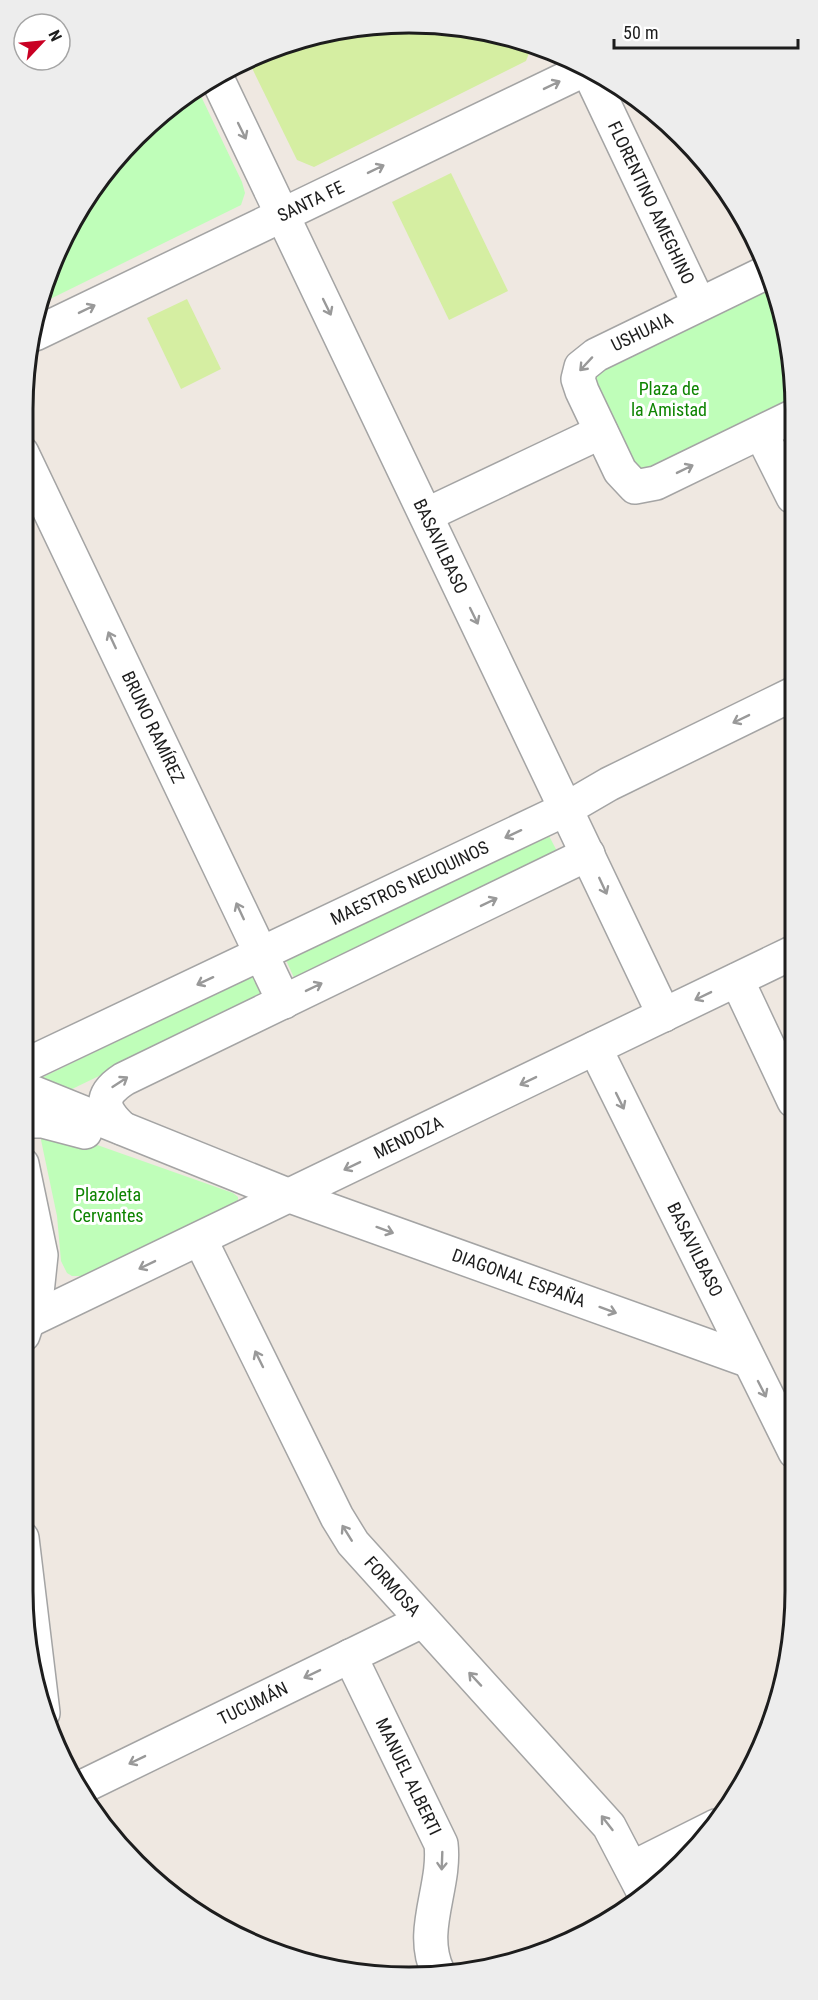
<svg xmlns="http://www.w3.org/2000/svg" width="818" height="2000" viewBox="0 0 818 2000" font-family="'Roboto Condensed',sans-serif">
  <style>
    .grass { fill: #d5eea2 }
    .park { fill: #bffeb9 }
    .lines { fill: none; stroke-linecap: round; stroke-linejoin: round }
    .minor-casing { stroke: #a4a4a4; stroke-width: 36 }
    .minor { stroke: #fff; stroke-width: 33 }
    .oneway { stroke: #999 }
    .labels { text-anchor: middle; stroke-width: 6; stroke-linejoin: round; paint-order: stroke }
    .street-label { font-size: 18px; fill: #1d1d1d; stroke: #fff }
    .park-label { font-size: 18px; fill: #0d8401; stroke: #fff }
    .rim { fill: none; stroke: #1d1d1d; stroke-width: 3 }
  </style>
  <rect width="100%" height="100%" fill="#efe8e1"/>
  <g class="grass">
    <path d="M 383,23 L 533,43 L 526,61 L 314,167 L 297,160 L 248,60 Z"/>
    <path d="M 451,173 L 508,291 L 449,320 L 392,202 Z"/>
    <path d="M 187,299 L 221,369 L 181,389 L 147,318 Z"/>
  </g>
  <g class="park">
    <path d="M 199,92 L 242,182 L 245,193 L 241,205 L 40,304 L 43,285 L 118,154 Z"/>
    <path d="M 772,284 L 792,358 L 792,404 L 655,471 L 637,471 L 594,385 L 596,371 Z"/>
    <path d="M 548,834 L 558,853 L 295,980 L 286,960 Z"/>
    <path d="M 252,976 L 262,997 L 68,1091 L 37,1080 Z"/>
    <path d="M 52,1129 L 233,1193 L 238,1197 L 238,1204 L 233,1209 L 84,1276 L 72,1276 L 67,1273 L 61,1261 L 57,1216 L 41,1140 L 41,1136 Z"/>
  </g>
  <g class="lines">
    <g class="minor-casing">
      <g id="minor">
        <path id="s1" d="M 588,70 L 699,304"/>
        <path id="s2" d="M 217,78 L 664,1015"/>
        <path d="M 769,271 L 596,355 L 581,367 L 578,379 L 582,391 L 620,471 L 635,487 L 656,483 L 792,417"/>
        <path id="s3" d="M 35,334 L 586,69"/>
        <path d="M 761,433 L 793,497"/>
        <path id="s4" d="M 22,453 L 284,1002"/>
        <path d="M 426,515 L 601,432"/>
        <path d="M 737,980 L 794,1101"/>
        <path id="s5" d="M 595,1048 L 795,1452"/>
        <path id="s6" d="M 22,1067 L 566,809 L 609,784 L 793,694"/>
        <path id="s7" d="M 22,1088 L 290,1196 L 747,1360"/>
        <path d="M 22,1121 L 43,1121 L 85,1132"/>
        <path d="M 122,1128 C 101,1109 99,1095 124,1079 L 588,854"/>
        <path d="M 22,1164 L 41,1255 L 37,1293 L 23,1335"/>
        <path id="s8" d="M 200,1239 L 337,1517 L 353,1543 L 609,1826 L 644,1893"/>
        <path id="s9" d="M 22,1324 L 794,952"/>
        <path d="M 22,1538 L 43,1713"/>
        <path id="s10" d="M 350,1656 L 441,1844 C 446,1887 418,1931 438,1972"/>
        <path id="s11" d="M 84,1786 L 422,1621"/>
        <path d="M 632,1868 L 716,1826"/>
      </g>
    </g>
    <use href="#minor" class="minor"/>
  </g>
  <defs><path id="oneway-shaft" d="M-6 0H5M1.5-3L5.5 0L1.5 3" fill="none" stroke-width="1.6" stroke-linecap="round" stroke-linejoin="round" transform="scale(1.5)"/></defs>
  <g class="oneway">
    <use href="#oneway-shaft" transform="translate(552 85) rotate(-26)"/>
    <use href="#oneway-shaft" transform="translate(242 131) rotate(64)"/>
    <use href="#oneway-shaft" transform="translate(376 169) rotate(-26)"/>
    <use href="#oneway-shaft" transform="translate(327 307) rotate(64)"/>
    <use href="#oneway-shaft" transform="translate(87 309) rotate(-26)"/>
    <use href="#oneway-shaft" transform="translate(586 364) rotate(133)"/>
    <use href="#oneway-shaft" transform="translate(685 469) rotate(-26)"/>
    <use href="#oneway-shaft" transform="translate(474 616) rotate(64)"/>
    <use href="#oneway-shaft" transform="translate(112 640) rotate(-115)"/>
    <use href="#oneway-shaft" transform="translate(741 719) rotate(154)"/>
    <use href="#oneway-shaft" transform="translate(513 834) rotate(155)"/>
    <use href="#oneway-shaft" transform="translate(603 886) rotate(65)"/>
    <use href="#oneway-shaft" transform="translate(489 902) rotate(-26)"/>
    <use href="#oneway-shaft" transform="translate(240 911) rotate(-115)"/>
    <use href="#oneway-shaft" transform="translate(205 981) rotate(155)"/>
    <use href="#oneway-shaft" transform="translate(314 987) rotate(-26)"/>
    <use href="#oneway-shaft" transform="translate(703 996) rotate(154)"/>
    <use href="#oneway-shaft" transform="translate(528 1081) rotate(154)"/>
    <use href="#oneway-shaft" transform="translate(120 1082) rotate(-33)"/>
    <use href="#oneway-shaft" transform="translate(620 1101) rotate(64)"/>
    <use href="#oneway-shaft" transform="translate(352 1166) rotate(154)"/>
    <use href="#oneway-shaft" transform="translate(385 1230) rotate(20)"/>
    <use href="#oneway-shaft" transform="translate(147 1265) rotate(154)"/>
    <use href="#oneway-shaft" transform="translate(608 1310) rotate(20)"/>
    <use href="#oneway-shaft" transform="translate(259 1359) rotate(-116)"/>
    <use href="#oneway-shaft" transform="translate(762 1389) rotate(63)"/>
    <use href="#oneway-shaft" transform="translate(347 1533) rotate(-122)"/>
    <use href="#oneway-shaft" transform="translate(312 1674) rotate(154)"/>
    <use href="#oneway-shaft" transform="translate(475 1679) rotate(-133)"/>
    <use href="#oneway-shaft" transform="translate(137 1760) rotate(154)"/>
    <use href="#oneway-shaft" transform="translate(607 1823) rotate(-128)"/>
    <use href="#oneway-shaft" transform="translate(442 1861) rotate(92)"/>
  </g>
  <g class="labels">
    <g class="street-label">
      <text dy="6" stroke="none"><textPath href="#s3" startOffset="306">SANTA FE</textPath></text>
      <text dy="6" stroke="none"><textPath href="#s1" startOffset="147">FLORENTINO AMEGHINO</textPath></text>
      <text transform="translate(642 332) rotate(-26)" y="6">USHUAIA</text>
      <text dy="6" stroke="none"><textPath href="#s2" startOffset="519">BASAVILBASO</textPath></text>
      <text dy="6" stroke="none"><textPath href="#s4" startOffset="304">BRUNO RAMÍREZ</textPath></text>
      <text dy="6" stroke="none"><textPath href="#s6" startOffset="429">MAESTROS NEUQUINOS</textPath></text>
      <text dy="6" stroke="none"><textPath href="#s9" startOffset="429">MENDOZA</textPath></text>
      <text dy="6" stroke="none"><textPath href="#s5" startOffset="225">BASAVILBASO</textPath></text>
      <text dy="6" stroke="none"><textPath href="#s7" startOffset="532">DIAGONAL ESPAÑA</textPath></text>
      <text dy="6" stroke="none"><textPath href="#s8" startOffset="399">FORMOSA</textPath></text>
      <text dy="6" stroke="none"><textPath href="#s11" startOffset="188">TUCUMÁN</textPath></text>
      <text dy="6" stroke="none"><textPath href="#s10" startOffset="134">MANUEL ALBERTI</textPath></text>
    </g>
    <g class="park-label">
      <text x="669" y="395">Plaza de<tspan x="669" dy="21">la Amistad</tspan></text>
      <text x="108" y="1201">Plazoleta<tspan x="108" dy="21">Cervantes</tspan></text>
    </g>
  </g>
  <path d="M0 0H818V2000H0ZM409 33H409A376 376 0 0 1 785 409V1591A376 376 0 0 1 409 1967H409A376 376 0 0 1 33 1591V409A376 376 0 0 1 409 33Z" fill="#ededed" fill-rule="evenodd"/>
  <path class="rim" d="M409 33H409A376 376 0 0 1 785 409V1591A376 376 0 0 1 409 1967H409A376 376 0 0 1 33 1591V409A376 376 0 0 1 409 33Z"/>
  <g transform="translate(42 42) rotate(64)"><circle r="28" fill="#ffffff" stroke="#a5a5a5" stroke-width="1.5"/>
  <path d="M0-4.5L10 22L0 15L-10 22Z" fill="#c90023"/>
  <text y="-9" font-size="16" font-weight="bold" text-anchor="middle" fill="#1d1d1d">N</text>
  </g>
  <path d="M614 39v9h184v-9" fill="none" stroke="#1d1d1d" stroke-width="3"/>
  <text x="623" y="39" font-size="18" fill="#1d1d1d" stroke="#ffffff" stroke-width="4.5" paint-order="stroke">50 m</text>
</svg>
